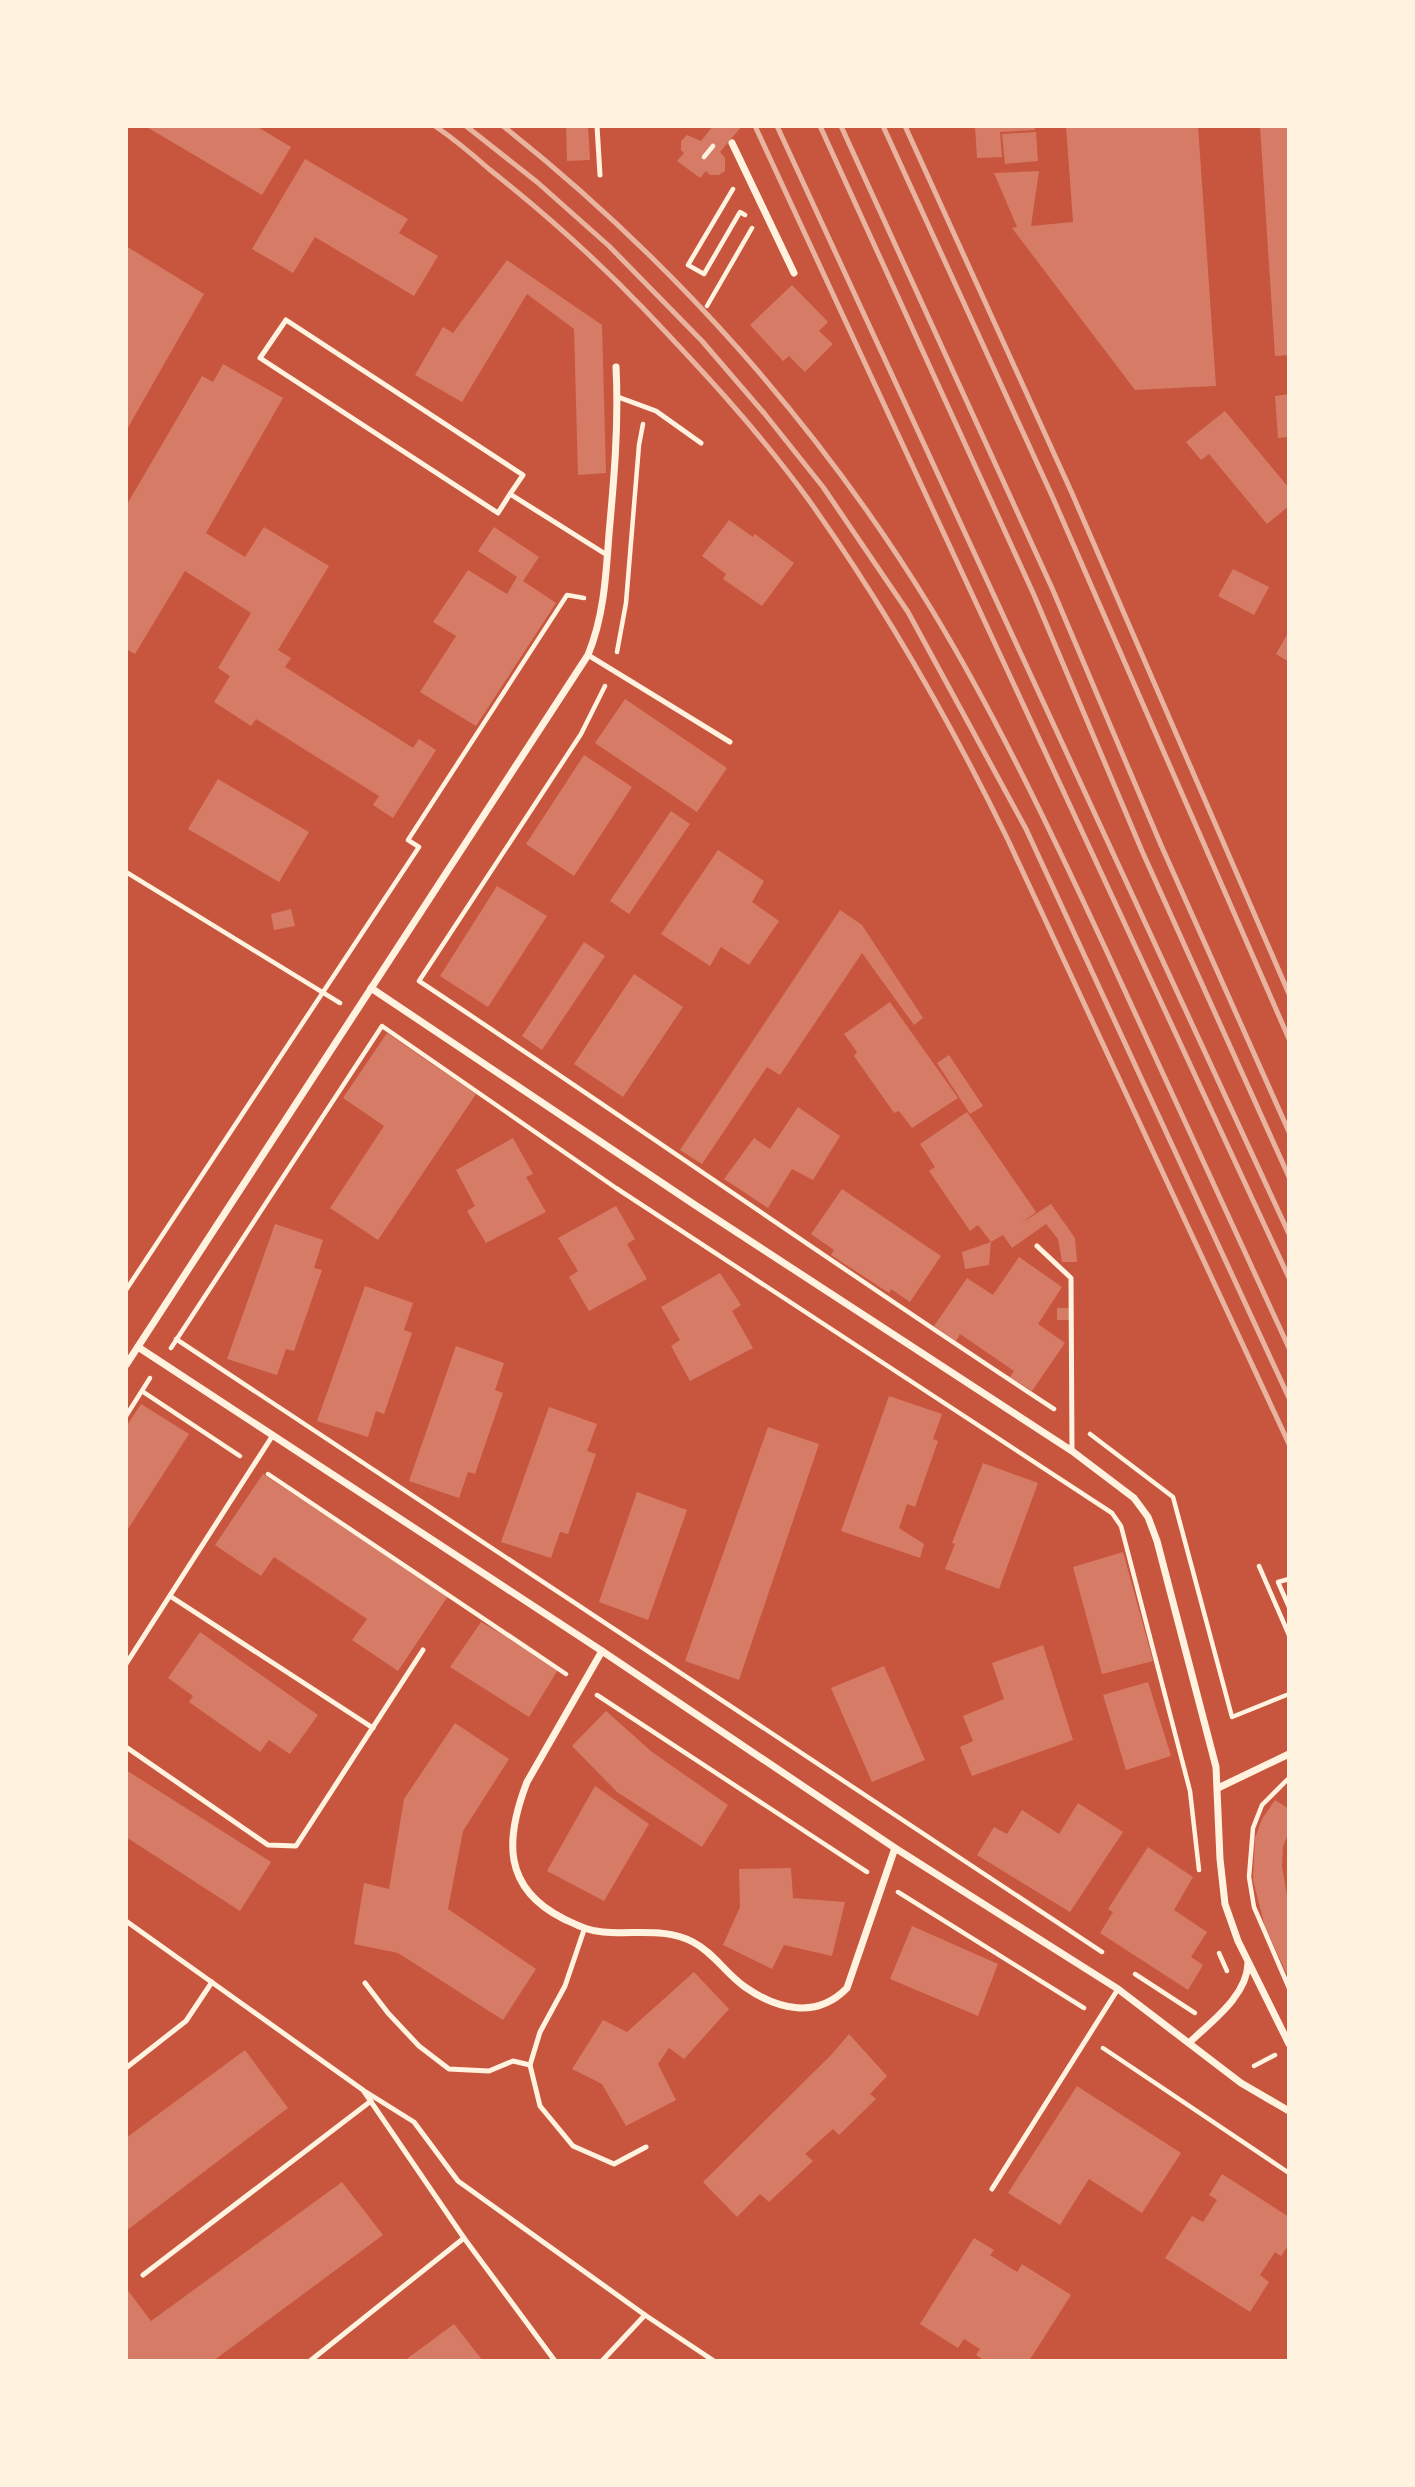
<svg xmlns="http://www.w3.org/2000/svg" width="1415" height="2487" viewBox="0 0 1415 2487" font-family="'DM Sans',sans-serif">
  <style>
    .building { fill: #d67c66 }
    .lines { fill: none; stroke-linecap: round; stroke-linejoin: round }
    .path { stroke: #fff3e0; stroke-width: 4.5 }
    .service { stroke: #fff3e0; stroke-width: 5 }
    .minor { stroke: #fff3e0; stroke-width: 7 }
    .rail { stroke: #e9b49f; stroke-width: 5 }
  </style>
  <rect width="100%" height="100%" fill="#c8553d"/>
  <g class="building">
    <path d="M 145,126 L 256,126 L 291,147 L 262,195 Z"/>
    <path d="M 566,126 L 588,126 L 590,160 L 567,161 Z"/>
    <path d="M 713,126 L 742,126 L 720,152 L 725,158 L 725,171 L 719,175 L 710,175 L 706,171 L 700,178 L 677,161 L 684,153 L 681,150 L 681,141 L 687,135 L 701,141 Z"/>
    <path d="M 975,126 L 1034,126 L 1035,130 L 1000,132 L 1002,157 L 977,158 Z"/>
    <path d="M 1066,126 L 1198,126 L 1216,386 L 1135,390 L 1012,228 L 1017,227 L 994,173 L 1039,171 L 1031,226 L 1073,222 Z"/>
    <path d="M 1260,126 L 1289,126 L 1289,355 L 1275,356 Z"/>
    <path d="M 1036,132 L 1038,161 L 1005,164 L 1002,134 Z"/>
    <path d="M 305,159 L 408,219 L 399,233 L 438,256 L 414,296 L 315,237 L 293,273 L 252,249 Z"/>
    <path d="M 126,246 L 204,294 L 126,431 Z"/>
    <path d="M 507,260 L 602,325 L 606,473 L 578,475 L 574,329 L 527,294 L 462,402 L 415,375 L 443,327 L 453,333 Z"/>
    <path d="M 792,285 L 828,322 L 819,331 L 833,344 L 805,372 L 789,356 L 783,361 L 750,325 Z"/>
    <path d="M 223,364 L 283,398 L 206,533 L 245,557 L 264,527 L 329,566 L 278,650 L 291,658 L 285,667 L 413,748 L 419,739 L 436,750 L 393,818 L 373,805 L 379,796 L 256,719 L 251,726 L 214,702 L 230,676 L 218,668 L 251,613 L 185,571 L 135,654 L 126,649 L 126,506 L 202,376 L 213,382 Z"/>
    <path d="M 1289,394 L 1289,437 L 1278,438 L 1275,396 Z"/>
    <path d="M 1225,411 L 1289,488 L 1289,506 L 1267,524 L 1209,454 L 1201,460 L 1186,442 Z"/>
    <path d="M 729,520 L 753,537 L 755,534 L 794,563 L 762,606 L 723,579 L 726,574 L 702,556 Z"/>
    <path d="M 494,527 L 539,557 L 523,581 L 556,603 L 476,726 L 420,692 L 456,636 L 433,622 L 468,570 L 507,594 L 517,577 L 478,551 Z"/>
    <path d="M 1233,569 L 1269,587 L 1254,615 L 1218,596 Z"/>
    <path d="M 1289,631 L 1289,662 L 1276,654 Z"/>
    <path d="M 625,699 L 727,768 L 697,812 L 595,743 Z"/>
    <path d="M 584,755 L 632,787 L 574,876 L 526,844 Z"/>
    <path d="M 218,779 L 309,832 L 279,882 L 188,829 Z"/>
    <path d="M 671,811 L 690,824 L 629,914 L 610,901 Z"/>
    <path d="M 718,850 L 764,881 L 752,902 L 779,921 L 749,965 L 721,947 L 710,966 L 661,934 Z"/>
    <path d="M 497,886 L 547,916 L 488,1007 L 440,976 Z"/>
    <path d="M 291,909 L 295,926 L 274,930 L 271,914 Z"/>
    <path d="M 840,910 L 862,925 L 923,1018 L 914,1025 L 862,953 L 780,1075 L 767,1067 L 702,1164 L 680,1150 Z"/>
    <path d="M 584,942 L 605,956 L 542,1050 L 522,1036 Z"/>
    <path d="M 634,974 L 683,1007 L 623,1097 L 574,1064 Z"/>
    <path d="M 890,1002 L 958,1098 L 912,1128 L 899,1111 L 894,1113 L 854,1056 L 857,1052 L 844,1034 Z"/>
    <path d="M 387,1033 L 476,1094 L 378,1240 L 330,1208 L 384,1126 L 343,1098 Z"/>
    <path d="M 949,1055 L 983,1106 L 970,1114 L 937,1063 Z"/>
    <path d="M 798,1107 L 840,1136 L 813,1180 L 792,1169 L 768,1208 L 724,1179 L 754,1138 L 770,1149 Z"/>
    <path d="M 967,1112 L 1036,1212 L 1020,1224 L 1051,1204 L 1075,1238 L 1077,1262 L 1062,1262 L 1058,1239 L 1046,1224 L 1012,1248 L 1003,1235 L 991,1242 L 989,1265 L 965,1269 L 962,1252 L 991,1242 L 978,1225 L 970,1231 L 929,1171 L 935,1167 L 920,1144 Z"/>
    <path d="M 513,1138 L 533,1174 L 526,1177 L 546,1212 L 486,1243 L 467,1211 L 475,1206 L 456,1170 Z"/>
    <path d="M 842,1189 L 941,1256 L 910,1302 L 891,1289 L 889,1293 L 831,1255 L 834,1250 L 811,1234 Z"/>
    <path d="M 616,1206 L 635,1239 L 627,1244 L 647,1279 L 589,1311 L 569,1277 L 578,1271 L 558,1238 Z"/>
    <path d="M 275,1224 L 323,1240 L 314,1268 L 322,1270 L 294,1351 L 286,1349 L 277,1375 L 227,1359 Z"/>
    <path d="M 1019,1257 L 1062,1287 L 1038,1324 L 1065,1343 L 1032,1391 L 1010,1377 L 1014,1371 L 960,1334 L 956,1341 L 934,1326 L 967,1278 L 993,1295 Z"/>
    <path d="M 720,1273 L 741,1305 L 732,1311 L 753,1348 L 690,1381 L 671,1346 L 680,1340 L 661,1307 Z"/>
    <path d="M 365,1286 L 413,1303 L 404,1330 L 412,1333 L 384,1414 L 376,1411 L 368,1437 L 317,1421 Z"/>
    <rect x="1057" y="1308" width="15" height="12"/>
    <path d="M 456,1346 L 504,1363 L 495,1390 L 503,1393 L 475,1474 L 468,1472 L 459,1498 L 409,1481 Z"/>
    <path d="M 889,1396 L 942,1414 L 933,1439 L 938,1441 L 915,1507 L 907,1504 L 899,1528 L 924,1544 L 920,1558 L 841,1531 Z"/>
    <path d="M 141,1404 L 189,1434 L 126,1532 L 126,1427 Z"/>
    <path d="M 549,1407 L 597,1424 L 587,1451 L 596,1454 L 568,1534 L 560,1532 L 551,1558 L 501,1542 Z"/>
    <path d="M 768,1427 L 819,1444 L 739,1680 L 685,1661 Z"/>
    <path d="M 983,1463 L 1038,1483 L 999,1589 L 945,1569 L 955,1544 L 952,1543 Z"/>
    <path d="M 263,1474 L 448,1596 L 398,1671 L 352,1640 L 367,1619 L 274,1557 L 261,1576 L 215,1545 Z"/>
    <path d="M 637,1492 L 687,1510 L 648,1620 L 599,1602 Z"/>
    <path d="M 1123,1552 L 1153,1661 L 1102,1674 L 1073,1567 Z"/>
    <path d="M 481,1622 L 559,1668 L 529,1717 L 450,1667 Z"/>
    <path d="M 200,1632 L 318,1715 L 290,1754 L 269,1740 L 260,1752 L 189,1702 L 193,1696 L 168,1678 Z"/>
    <path d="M 1043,1645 L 1073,1740 L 972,1776 L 960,1747 L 973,1741 L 963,1716 L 1004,1699 L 992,1663 Z"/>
    <path d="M 884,1666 L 925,1760 L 872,1782 L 831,1688 Z"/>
    <path d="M 1148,1682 L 1171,1756 L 1126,1770 L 1103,1695 Z"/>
    <path d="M 606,1711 L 652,1752 L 728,1805 L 702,1847 L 617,1792 L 572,1746 Z"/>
    <path d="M 455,1723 L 509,1759 L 463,1831 L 448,1909 L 536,1969 L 503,2020 L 398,1953 L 354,1944 L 364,1883 L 389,1889 L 404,1799 Z"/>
    <path d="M 126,1770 L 271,1862 L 240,1911 L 126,1837 Z"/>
    <path d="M 595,1786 L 649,1824 L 604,1901 L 547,1871 Z"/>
    <path d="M 1275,1800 L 1289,1809 L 1289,1832 L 1283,1846 L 1282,1866 L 1289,1908 L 1289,1979 L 1265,1927 L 1253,1880 L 1255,1838 L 1262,1819 Z"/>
    <path d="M 1078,1803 L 1123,1832 L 1070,1912 L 977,1855 L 994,1827 L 1007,1834 L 1022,1810 L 1059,1834 Z"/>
    <path d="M 1148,1847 L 1193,1877 L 1174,1910 L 1207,1932 L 1191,1957 L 1203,1965 L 1188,1990 L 1100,1933 L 1113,1912 L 1108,1909 Z"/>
    <path d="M 791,1868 L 793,1898 L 845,1902 L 832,1956 L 784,1945 L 772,1969 L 723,1945 L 740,1907 L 739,1869 Z"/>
    <path d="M 912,1926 L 998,1964 L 978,2016 L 890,1979 Z"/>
    <path d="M 694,1972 L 729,2009 L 684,2059 L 669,2048 L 658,2064 L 676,2100 L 626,2126 L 602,2084 L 572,2069 L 603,2020 L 627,2032 Z"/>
    <path d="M 849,2034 L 887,2076 L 870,2094 L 876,2099 L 839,2135 L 833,2129 L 805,2154 L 813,2161 L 769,2202 L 760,2194 L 737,2217 L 703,2182 L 832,2054 Z"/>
    <path d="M 245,2050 L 288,2108 L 126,2231 L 126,2138 Z"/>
    <path d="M 1077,2086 L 1181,2153 L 1142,2213 L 1089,2179 L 1060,2225 L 1008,2193 Z"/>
    <path d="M 1222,2174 L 1289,2217 L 1289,2244 L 1281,2256 L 1275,2252 L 1260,2275 L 1269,2282 L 1250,2312 L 1165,2258 L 1192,2216 L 1203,2222 L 1217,2200 L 1209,2195 Z"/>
    <path d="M 342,2182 L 383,2235 L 213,2361 L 126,2361 L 126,2288 L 151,2321 Z"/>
    <path d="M 974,2238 L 994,2250 L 990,2255 L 1017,2272 L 1022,2264 L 1071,2295 L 1029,2361 L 985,2361 L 976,2355 L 980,2349 L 964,2339 L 958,2348 L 920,2324 Z"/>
    <path d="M 454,2324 L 483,2361 L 404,2361 Z"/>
  </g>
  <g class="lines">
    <g class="path">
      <path d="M 704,157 L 713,146"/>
      <path d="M 733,189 L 688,265 L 704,274 L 740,212 L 745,215"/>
      <path d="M 707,306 L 752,228"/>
      <path d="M 617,652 L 626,603 L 639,445 L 643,424"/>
      <path d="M 605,686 L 581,734 L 419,981 C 632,1122 840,1269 1054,1409"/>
      <path d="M 126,872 L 340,1003"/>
      <path d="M 126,1290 L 419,847 L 408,840 L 567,595 L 584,598"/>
      <path d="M 176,1339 L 1102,1952"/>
      <path d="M 171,1348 L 382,1026 L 616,1188 L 1112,1513 L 1121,1526 L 1190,1791 L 1199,1870"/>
      <path d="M 142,1391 L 240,1456"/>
      <path d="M 126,1416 L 150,1378"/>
      <path d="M 1090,1434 L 1173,1497 L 1232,1717 L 1289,1694"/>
      <path d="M 268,1474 L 566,1674"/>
      <path d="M 1259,1566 L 1289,1635"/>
      <path d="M 1289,1579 L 1278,1582 L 1289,1607"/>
      <path d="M 597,1695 L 867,1872"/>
      <path d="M 1289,1778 L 1262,1805 L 1253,1828 L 1249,1877 L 1254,1907 L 1289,1988"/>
      <path d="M 898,1892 L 1084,2008"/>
      <path d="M 1219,1953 L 1227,1971"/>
      <path d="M 1135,1974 L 1195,2013"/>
      <path d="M 1103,2048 L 1289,2173"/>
      <path d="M 1254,2066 L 1275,2055"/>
    </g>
    <g class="service">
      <path d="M 597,126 L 600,175"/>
      <path d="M 618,397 L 656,411 L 701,443"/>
      <path d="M 510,494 L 498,513 L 260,358 L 286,320 L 523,475 L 510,494 L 607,555"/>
      <path d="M 588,655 L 730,742"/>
      <path d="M 1037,1246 L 1071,1278 L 1072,1451"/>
      <path d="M 170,1596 L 373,1728"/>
      <path d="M 126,1664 L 273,1435"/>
      <path d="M 126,1747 L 268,1845 L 296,1846 L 423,1650"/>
      <path d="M 126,1921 L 363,2090 L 464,2238 L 555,2361"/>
      <path d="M 584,1930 L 565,1986 L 540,2032 L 530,2065 L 540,2106 L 573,2146 L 614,2164 L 646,2147"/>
      <path d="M 365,1983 L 388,2013 L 419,2046 L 449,2069 L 489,2071 L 513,2061 L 530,2065"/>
      <path d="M 126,2068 L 186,2021 L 212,1982"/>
      <path d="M 366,2092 L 414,2122 L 458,2181 L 645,2315 L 602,2361"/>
      <path d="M 992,2189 L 1118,1989"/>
      <path d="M 143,2275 L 371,2101"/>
      <path d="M 645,2315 L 714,2361"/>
      <path d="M 310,2361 L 464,2238"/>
    </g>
    <g class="minor">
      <path d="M 732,143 L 794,273"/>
      <path d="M 371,988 L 695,1205 L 1072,1451 L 1134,1498 L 1148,1517 L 1157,1541 L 1216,1767 L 1220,1859 L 1225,1904 L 1238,1941 L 1289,2044"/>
      <path d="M 138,1347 L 602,1651 L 895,1848 L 1118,1989 L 1241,2083 L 1289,2111"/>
      <path d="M 126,1365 L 588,655 C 604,616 606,575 609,534 C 614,479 619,423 616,367"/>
      <path d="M 602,1651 L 527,1782 C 505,1839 502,1888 564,1919 C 577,1925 588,1931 603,1932 C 633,1935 665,1927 693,1942 C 714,1953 726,1974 745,1987 C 778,2010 817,2019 847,1988 L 895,1848"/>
      <path d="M 1218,1788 L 1289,1754"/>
      <path d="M 1190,2042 C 1212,2021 1247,1996 1248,1963"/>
    </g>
    <g class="rail">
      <path d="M 435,126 C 454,139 472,154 489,169 C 543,212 594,257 642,307 C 700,368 758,430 808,499 C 885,607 950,721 1008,840 L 1289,1444"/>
      <path d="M 466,126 L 537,182 L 609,246 L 702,341 L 764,413 L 823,487 L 908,612 L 1026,829 L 1289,1398"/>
      <path d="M 503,126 C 672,260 820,426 932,610 C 998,719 1053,836 1107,952 C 1168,1084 1228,1216 1289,1348"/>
      <path d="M 755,126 L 1289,1278"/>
      <path d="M 777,126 L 1289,1234"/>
      <path d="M 820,126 L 1034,595 L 1142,851 L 1289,1177"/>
      <path d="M 841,126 L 1052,588 L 1161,845 L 1289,1132"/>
      <path d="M 883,126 L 1053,498 L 1289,1039"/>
      <path d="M 905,126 L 1071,491 L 1289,994"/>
    </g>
  </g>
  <rect width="1415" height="2487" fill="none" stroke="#fff3e0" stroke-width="256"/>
</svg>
